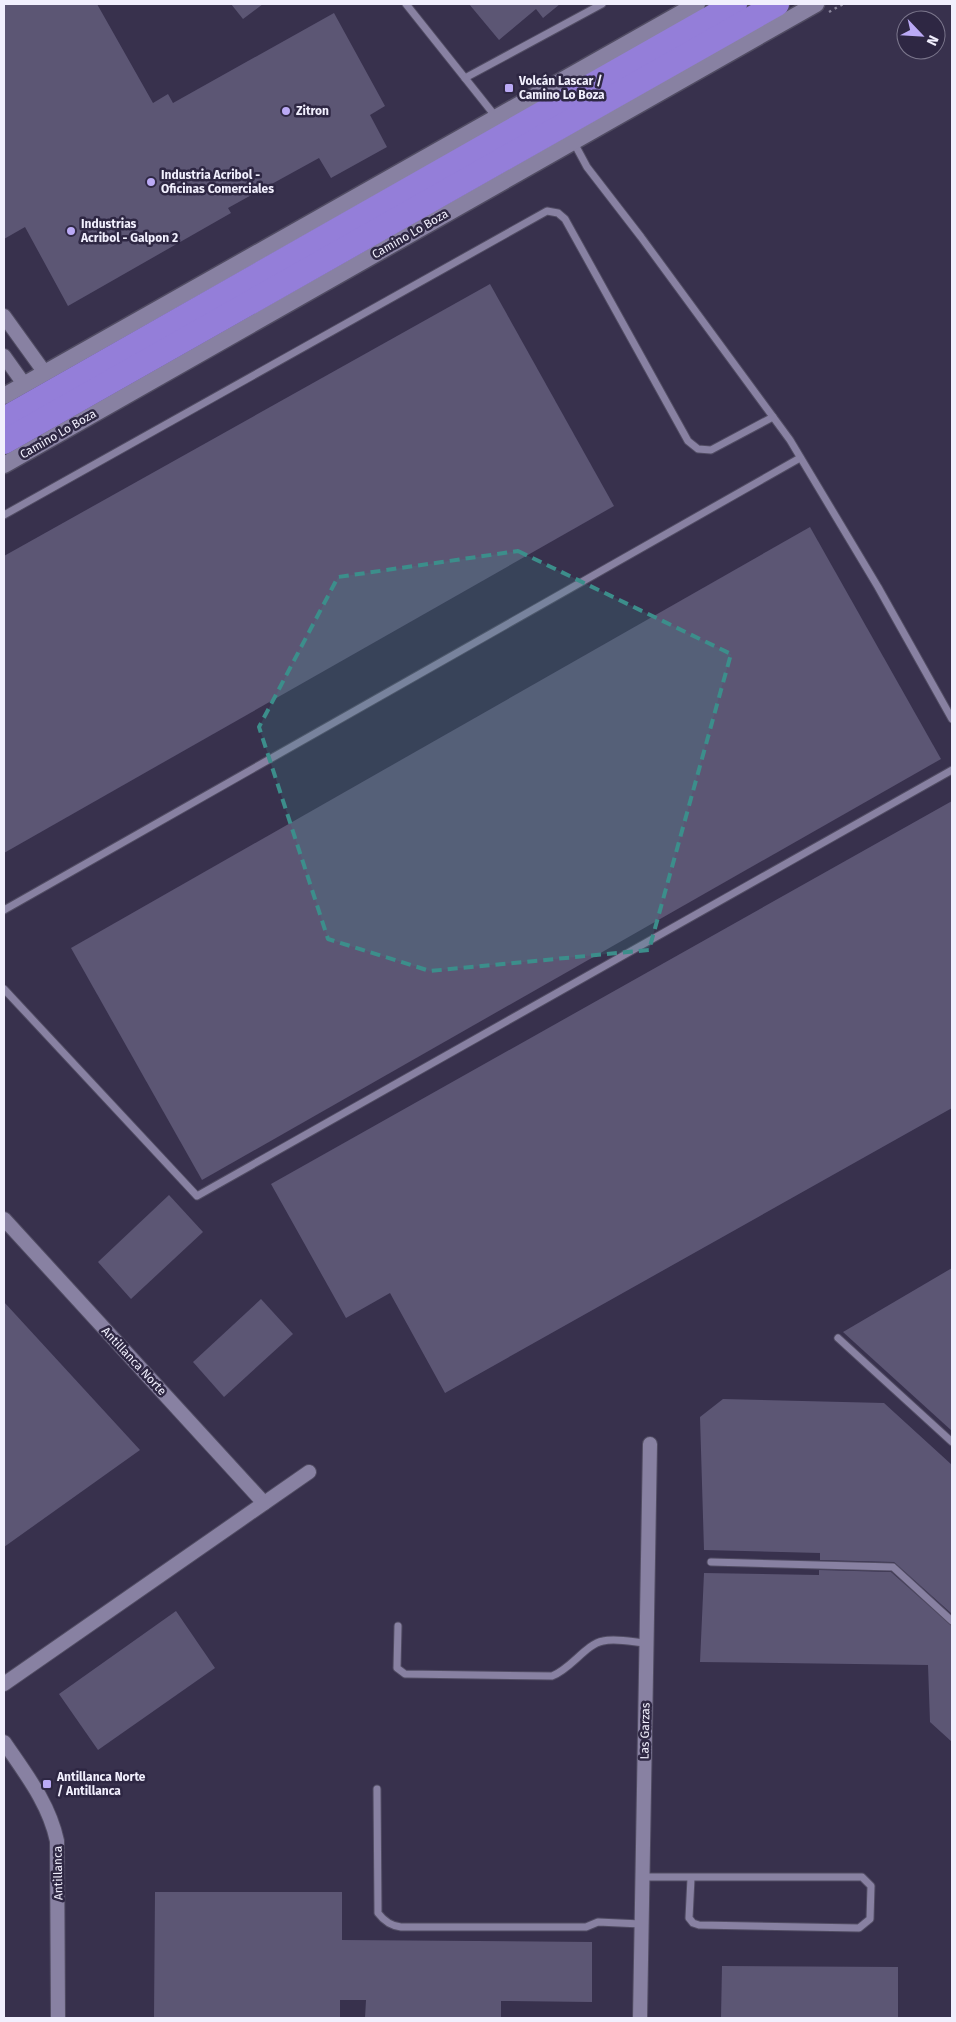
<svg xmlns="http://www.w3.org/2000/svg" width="956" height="2022" viewBox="0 0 956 2022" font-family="'Fira Sans',sans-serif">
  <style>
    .building { fill: #5c5674 }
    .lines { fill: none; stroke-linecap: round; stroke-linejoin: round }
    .service-casing { stroke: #514c63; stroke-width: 9 }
    .minor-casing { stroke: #514c63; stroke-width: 16 }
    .tertiary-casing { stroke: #514c63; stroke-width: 19 }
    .motorway-casing { stroke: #514c63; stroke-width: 26 }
    .path { stroke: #8a859b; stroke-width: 2.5; stroke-dasharray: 2.5 4; stroke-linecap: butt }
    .service { stroke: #8881a2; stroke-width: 7 }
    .minor { stroke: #8881a2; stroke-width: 14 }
    .tertiary { stroke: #8881a2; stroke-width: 16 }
    .motorway { stroke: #947ed9; stroke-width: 24 }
    .marked { fill: #3c8e8b; fill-opacity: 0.2; stroke: #3c8e8b; stroke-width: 4; stroke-dasharray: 10 6; stroke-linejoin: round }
    .poi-dot { fill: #bbaaf6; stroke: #2e2743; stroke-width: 2 }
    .labels { text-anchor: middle; stroke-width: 5; stroke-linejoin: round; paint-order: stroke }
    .poi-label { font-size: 12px; font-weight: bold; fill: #f1effd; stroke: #2e2743; text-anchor: start }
    .street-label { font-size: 12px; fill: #f1effd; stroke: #2e2743 }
  </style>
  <rect width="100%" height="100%" fill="#38314d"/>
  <g class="building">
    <path d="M 4,4 L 97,4 L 153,103 L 168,94 L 173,103 L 334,13 L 385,106 L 370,115 L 387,147 L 331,178 L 319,158 L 228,208 L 231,213 L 68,306 L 25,227 L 4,239 Z"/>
    <path d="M 231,4 L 263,4 L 243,19 Z"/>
    <path d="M 469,4 L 560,4 L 543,18 L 536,9 L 499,40 Z"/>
    <path d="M 490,284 L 614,506 L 4,853 L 4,556 Z"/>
    <path d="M 810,527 L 941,759 L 202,1180 L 71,948 Z"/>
    <path d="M 952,801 L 952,1108 L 445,1393 L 390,1293 L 346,1318 L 271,1184 Z"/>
    <path d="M 169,1195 L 203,1232 L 131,1299 L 98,1262 Z"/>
    <path d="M 952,1268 L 952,1431 L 843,1332 Z"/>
    <path d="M 261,1299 L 293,1334 L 224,1397 L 193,1362 Z"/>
    <path d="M 4,1302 L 140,1450 L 4,1547 Z"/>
    <path d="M 723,1399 L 884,1403 L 952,1465 L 952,1614 L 894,1562 L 820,1560 L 820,1553 L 704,1550 L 700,1417 Z"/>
    <path d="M 819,1570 L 891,1572 L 952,1626 L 952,1742 L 930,1722 L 928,1665 L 700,1662 L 704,1573 L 819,1575 Z"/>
    <path d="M 176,1611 L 215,1668 L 98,1750 L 59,1694 Z"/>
    <path d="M 155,1892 L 342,1892 L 342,1940 L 592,1942 L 592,2002 L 501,2001 L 501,2018 L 365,2018 L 366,2000 L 340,2000 L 340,2018 L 154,2018 Z"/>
    <path d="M 722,1966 L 898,1967 L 898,2018 L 721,2018 Z"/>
  </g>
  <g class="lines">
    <g class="service-casing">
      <g id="service">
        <path d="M 406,4 L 496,117"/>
        <path d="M 465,78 L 602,4"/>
        <path d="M 573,141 L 587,167 L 641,237 L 790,440 L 878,587 L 952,719"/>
        <path d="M 4,515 L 547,211 L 558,213 L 565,219 L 688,441 L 698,449 L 711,450 L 773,417"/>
        <path d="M 4,910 L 800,458"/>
        <path d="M 4,989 L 197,1196 L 952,770"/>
        <path d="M 838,1338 L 952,1442"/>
        <path d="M 711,1562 L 893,1567 L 952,1621"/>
        <path d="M 398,1626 L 397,1668 L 405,1674 L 552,1676 C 571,1669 586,1644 603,1641 C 616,1638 633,1642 646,1643"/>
        <path d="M 377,1789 L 378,1913 C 384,1921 391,1926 401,1927 L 586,1927 L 598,1922 L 641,1924"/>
        <path d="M 642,1877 L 862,1877 L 871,1886 L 870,1919 L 859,1928 L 699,1925 L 693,1923 L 689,1918 L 691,1878"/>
      </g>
    </g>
    <g class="minor-casing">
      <g id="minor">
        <path d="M 4,316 L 45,373"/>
        <path d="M 4,356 L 24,384"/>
        <path d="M 4,1219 L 264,1503"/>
        <path d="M 4,1684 L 309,1472"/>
        <path d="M 4,1742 C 25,1773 49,1803 57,1841 L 58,2018"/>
        <path d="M 640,2018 L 650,1444"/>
      </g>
    </g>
    <g class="tertiary-casing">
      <g id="tertiary">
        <path d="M 4,396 L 697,4"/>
        <path d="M 4,465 L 816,4"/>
      </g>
    </g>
    <g class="motorway-casing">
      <g id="motorway">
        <path d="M 4,419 L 735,4"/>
        <path d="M 4,442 L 777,4"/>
      </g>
    </g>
    <path class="path" d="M 829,12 L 843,4"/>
    <use href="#service" class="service"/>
    <use href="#minor" class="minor"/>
    <use href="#tertiary" class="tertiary"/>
    <use href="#motorway" class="motorway"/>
  </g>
  <path class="marked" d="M 518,551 L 731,654 L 649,950 L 430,971 L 328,939 L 259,727 L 338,577 Z"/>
  <g class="poi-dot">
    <rect x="504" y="83" width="10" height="10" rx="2.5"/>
    <circle cx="286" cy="111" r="5"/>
    <circle cx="151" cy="182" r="5"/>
    <circle cx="71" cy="231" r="5"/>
    <rect x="42" y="1779" width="10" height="10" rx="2.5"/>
  </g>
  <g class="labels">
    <g class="poi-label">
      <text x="519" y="85">Volcán Lascar /<tspan x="519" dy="14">Camino Lo Boza</tspan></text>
      <text x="296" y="115">Zitron</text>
      <text x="161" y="179">Industria Acribol -<tspan x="161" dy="14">Oficinas Comerciales</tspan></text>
      <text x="81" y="228">Industrias<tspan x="81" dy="14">Acribol - Galpon 2</tspan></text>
      <text x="57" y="1781">Antillanca Norte<tspan x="57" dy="14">/ Antillanca</tspan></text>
    </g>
    <g class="street-label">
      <text transform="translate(410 234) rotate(-30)" y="4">Camino Lo Boza</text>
      <text transform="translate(58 434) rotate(-30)" y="4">Camino Lo Boza</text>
      <text transform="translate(134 1361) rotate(47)" y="4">Antillanca Norte</text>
      <text transform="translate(645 1731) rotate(-89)" y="4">Las Garzas</text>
      <text transform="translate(58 1873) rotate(-91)" y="4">Antillanca</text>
    </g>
  </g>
  <rect width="956" height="2022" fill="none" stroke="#f1effd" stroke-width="10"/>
  <g transform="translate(921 35) rotate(115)"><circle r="24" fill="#2e2743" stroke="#7c778d"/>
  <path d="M0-4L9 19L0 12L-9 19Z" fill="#bbaaf6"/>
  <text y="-8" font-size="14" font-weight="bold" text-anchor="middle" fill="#f1effd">N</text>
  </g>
</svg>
